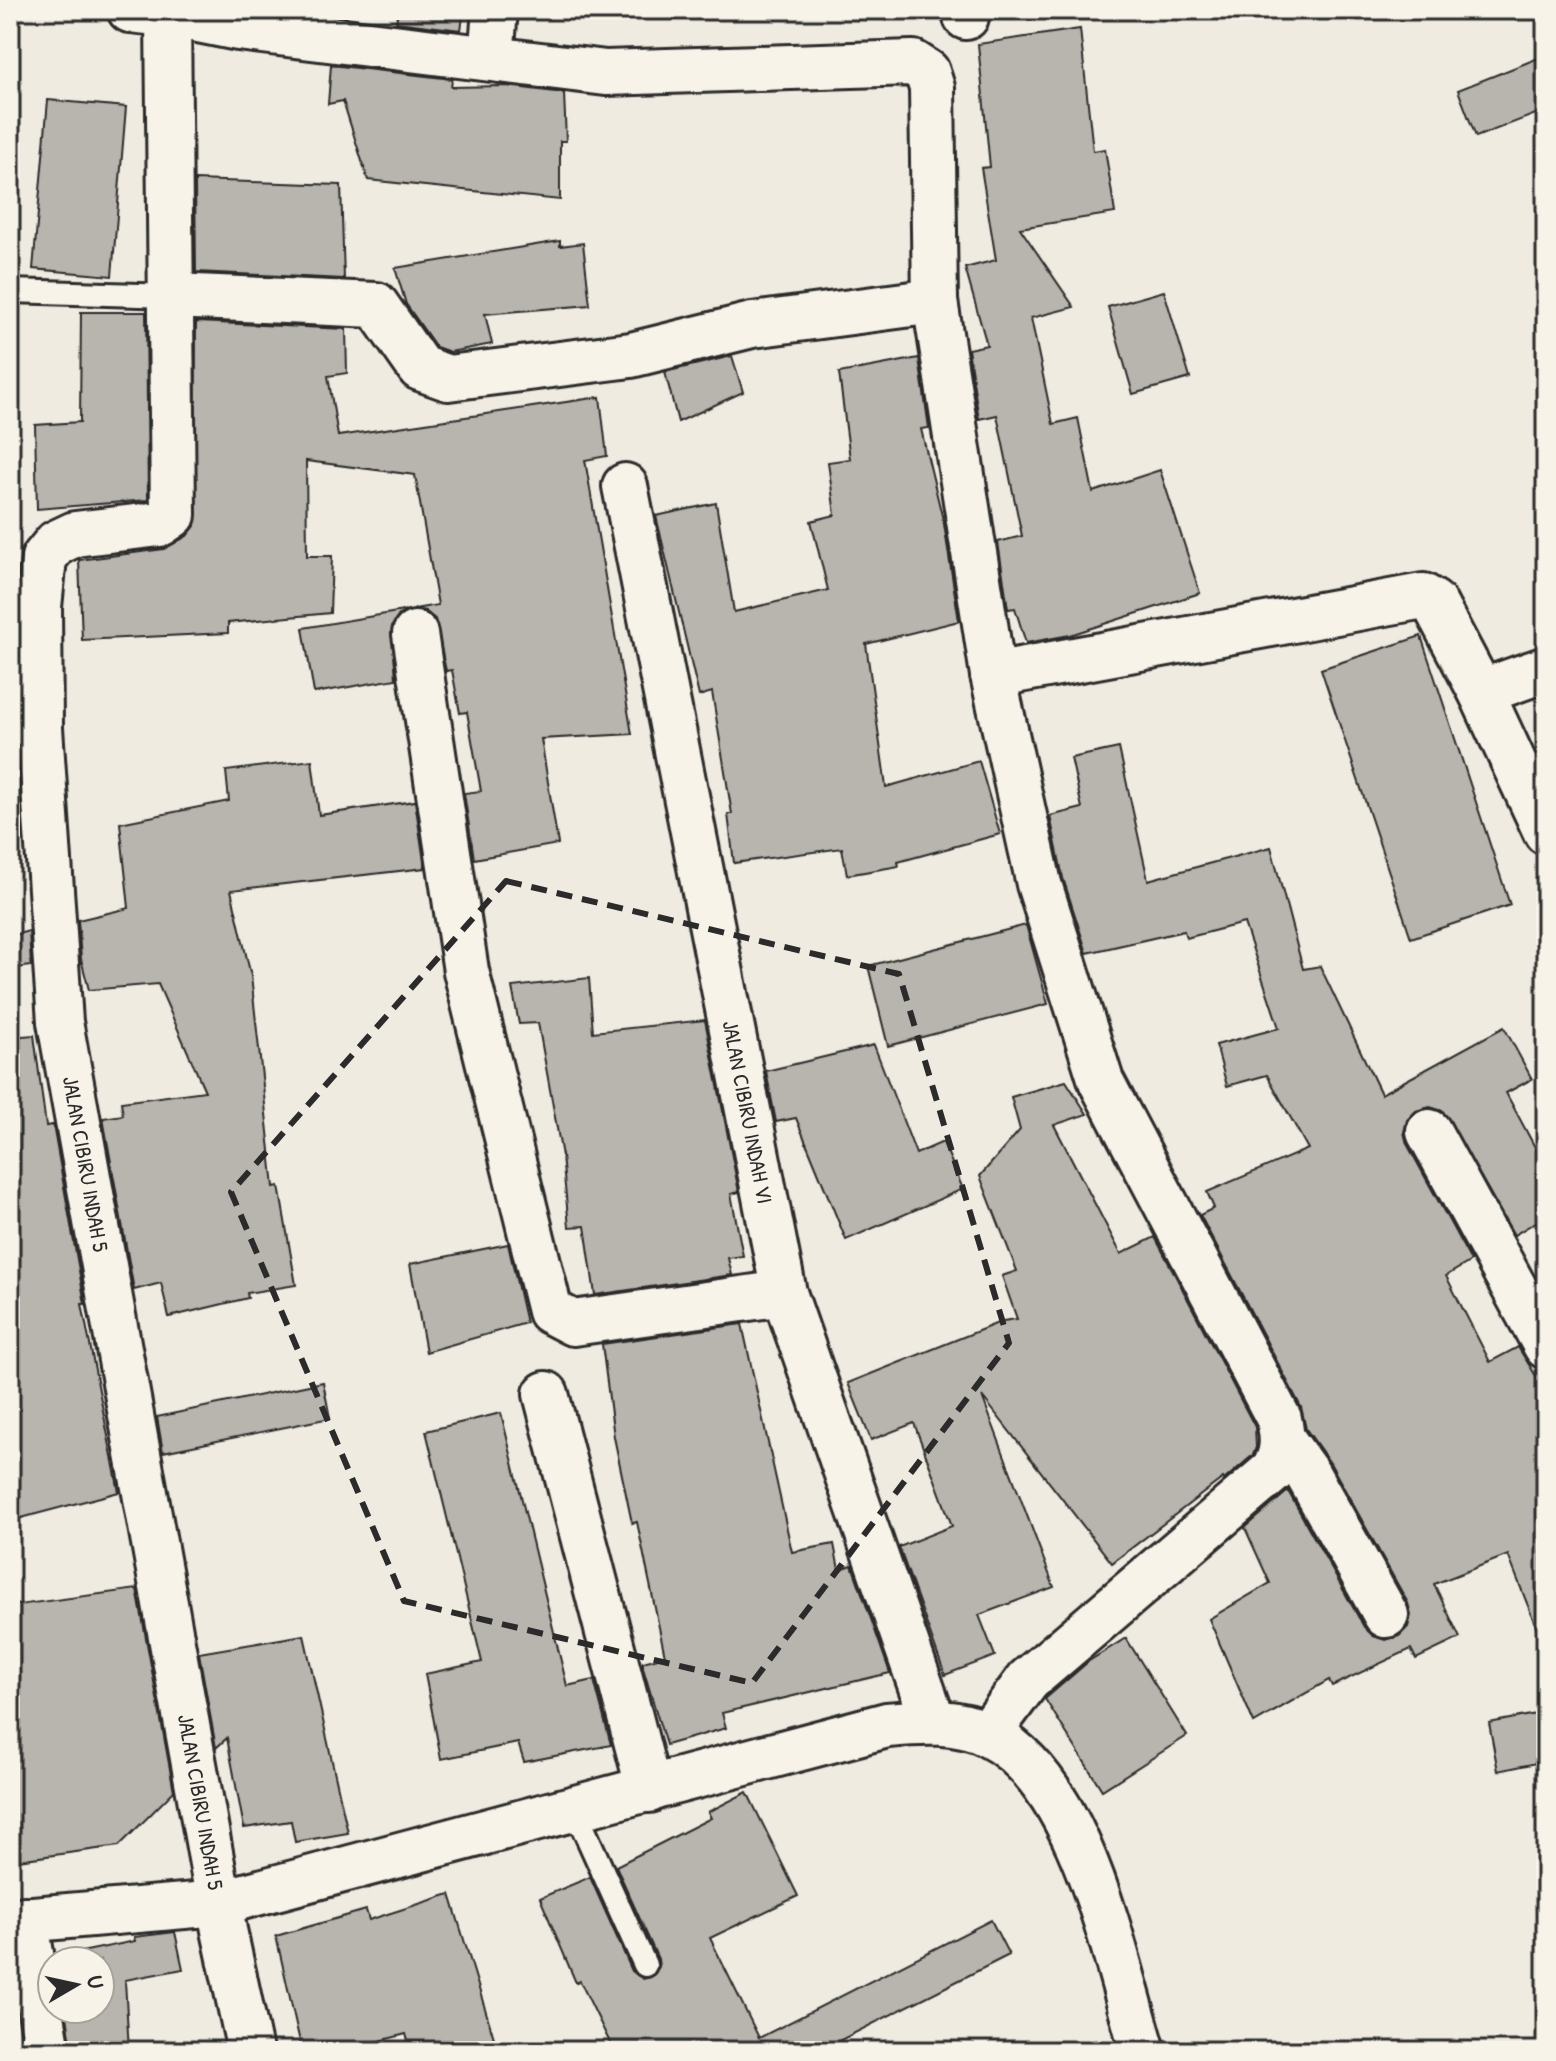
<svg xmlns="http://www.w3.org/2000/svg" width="1556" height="2061" viewBox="0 0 1556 2061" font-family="'Patrick Hand',sans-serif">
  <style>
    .building { fill: #b8b5ae; stroke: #2b2b2b; stroke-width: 2 }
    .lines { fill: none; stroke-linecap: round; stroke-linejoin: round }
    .service-casing { stroke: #2b2b2b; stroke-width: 28 }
    .minor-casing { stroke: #2b2b2b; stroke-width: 50 }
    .tertiary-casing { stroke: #2b2b2b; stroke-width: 50 }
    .service { stroke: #f7f3e8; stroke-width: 22 }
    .minor { stroke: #f7f3e8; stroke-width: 44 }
    .tertiary { stroke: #f7f3e8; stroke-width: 44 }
    .marked { fill: none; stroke: #2b2b2b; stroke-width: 6; stroke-dasharray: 16 10; stroke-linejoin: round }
    .labels { text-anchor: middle; stroke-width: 6; stroke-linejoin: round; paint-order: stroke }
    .street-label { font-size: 22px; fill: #2b2b2b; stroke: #f7f3e8 }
  </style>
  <rect width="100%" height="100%" fill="#efebe0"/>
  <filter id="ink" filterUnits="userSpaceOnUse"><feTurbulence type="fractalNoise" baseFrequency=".0125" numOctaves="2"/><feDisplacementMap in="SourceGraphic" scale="16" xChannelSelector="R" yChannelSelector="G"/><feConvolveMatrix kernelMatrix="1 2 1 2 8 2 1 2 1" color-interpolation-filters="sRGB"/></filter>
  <g filter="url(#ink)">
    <g class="building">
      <path d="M 398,10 L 464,10 L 461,30 L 396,22 Z"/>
      <path d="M 1080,29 L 1093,151 L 1105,149 L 1115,213 L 1020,228 L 1074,307 L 1031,318 L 1053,424 L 1078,418 L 1093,492 L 1160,470 L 1200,593 L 1070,635 L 1026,643 L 1015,608 L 1008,609 L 998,542 L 1022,536 L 997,415 L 979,419 L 968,349 L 987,345 L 965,268 L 996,260 L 981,168 L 990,167 L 978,44 Z"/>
      <path d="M 1546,55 L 1546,110 L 1476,137 L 1458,90 Z"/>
      <path d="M 331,65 L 452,79 L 451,87 L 506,86 L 564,93 L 566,141 L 560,141 L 560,200 L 368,180 L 343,101 L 328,104 Z"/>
      <path d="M 48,100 L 126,107 L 112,276 L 33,269 Z"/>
      <path d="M 195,180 L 341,185 L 344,279 L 196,272 Z"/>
      <path d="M 560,241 L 560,246 L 583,243 L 590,305 L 485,314 L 492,344 L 450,352 L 436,347 L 406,304 L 395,268 Z"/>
      <path d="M 1164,291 L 1190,378 L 1133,394 L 1108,307 Z"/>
      <path d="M 81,312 L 146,312 L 148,500 L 37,509 L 35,425 L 80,422 Z"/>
      <path d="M 196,322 L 346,329 L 347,373 L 328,376 L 338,436 L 600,397 L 607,456 L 585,460 L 632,734 L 541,739 L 558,844 L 474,859 L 464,793 L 481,791 L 467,712 L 460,713 L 452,670 L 446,671 L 435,619 L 425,611 L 414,609 L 438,605 L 415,475 L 306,461 L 307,556 L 332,556 L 330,613 L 228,623 L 228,633 L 82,640 L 79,560 L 164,549 L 187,536 L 195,526 Z"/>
      <path d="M 732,356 L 743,392 L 678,422 L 665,372 Z"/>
      <path d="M 919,358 L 929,428 L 921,429 L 944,524 L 959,621 L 866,644 L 886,787 L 979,761 L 1000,834 L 898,862 L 899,866 L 847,875 L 842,848 L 734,863 L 728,814 L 732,814 L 712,692 L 699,696 L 656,516 L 716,503 L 734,612 L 828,590 L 811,521 L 835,515 L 828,462 L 850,459 L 839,373 Z"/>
      <path d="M 409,610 L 399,615 L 392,626 L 396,679 L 314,693 L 303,628 Z"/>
      <path d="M 1421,636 L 1510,905 L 1411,938 L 1321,669 Z"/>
      <path d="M 1119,748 L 1148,880 L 1271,847 L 1303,969 L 1320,966 L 1381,1094 L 1504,1027 L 1532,1079 L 1506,1093 L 1546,1168 L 1546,1216 L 1514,1235 L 1443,1111 L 1430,1107 L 1416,1111 L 1407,1120 L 1404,1132 L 1407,1144 L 1471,1261 L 1446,1276 L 1490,1362 L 1518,1347 L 1546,1392 L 1546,1644 L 1543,1644 L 1508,1555 L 1434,1584 L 1460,1638 L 1416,1659 L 1411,1649 L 1332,1686 L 1329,1680 L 1254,1723 L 1209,1619 L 1270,1583 L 1245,1528 L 1288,1491 L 1364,1627 L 1373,1636 L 1385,1640 L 1399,1636 L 1408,1627 L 1411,1615 L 1408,1603 L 1330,1463 L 1306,1429 L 1301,1407 L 1200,1215 L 1214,1208 L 1207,1192 L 1308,1149 L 1267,1075 L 1227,1086 L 1216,1045 L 1279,1028 L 1244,923 L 1186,938 L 1184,931 L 1087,953 L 1063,878 L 1050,816 L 1082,808 L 1071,758 Z"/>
      <path d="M 312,760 L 319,815 L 415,801 L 425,868 L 231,890 L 251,976 L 274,1187 L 279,1186 L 296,1285 L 247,1293 L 248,1298 L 169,1317 L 161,1283 L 134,1290 L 103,1118 L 123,1115 L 121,1102 L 205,1091 L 158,984 L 89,990 L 81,959 L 78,920 L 129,908 L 120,823 L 229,801 L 226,771 Z"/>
      <path d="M 1026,925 L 1048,1004 L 888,1046 L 868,966 Z"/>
      <path d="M 29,931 L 31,966 L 10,969 L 10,936 Z"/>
      <path d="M 589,978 L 593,1032 L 705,1020 L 739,1192 L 731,1194 L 743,1256 L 728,1258 L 732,1275 L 595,1295 L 585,1226 L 569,1227 L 562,1156 L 538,1023 L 519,1024 L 512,987 Z"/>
      <path d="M 34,1035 L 46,1126 L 53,1125 L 85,1304 L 82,1304 L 119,1492 L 10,1521 L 10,1037 Z"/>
      <path d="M 874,1045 L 916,1154 L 943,1142 L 963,1189 L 846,1240 L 796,1118 L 776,1122 L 766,1071 Z"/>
      <path d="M 1066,1081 L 1087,1114 L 1054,1125 L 1121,1254 L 1155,1237 L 1255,1427 L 1256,1447 L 1253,1455 L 1224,1480 L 1223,1478 L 1112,1563 L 982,1396 L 1054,1587 L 979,1615 L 995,1656 L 945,1675 L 899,1547 L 952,1526 L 914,1423 L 871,1440 L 848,1383 L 1003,1321 L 1017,1319 L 1002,1276 L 1017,1271 L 980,1176 L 1020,1130 L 1011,1097 Z"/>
      <path d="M 508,1244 L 526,1323 L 426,1352 L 410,1264 Z"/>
      <path d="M 742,1324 L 792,1552 L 834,1544 L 839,1570 L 852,1565 L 890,1673 L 722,1713 L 726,1728 L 666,1745 L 643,1668 L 643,1662 L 665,1656 L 637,1522 L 632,1523 L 614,1437 L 602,1344 Z"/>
      <path d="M 323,1382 L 330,1418 L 163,1452 L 157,1417 Z"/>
      <path d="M 501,1413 L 567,1686 L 594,1680 L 611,1745 L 524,1762 L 518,1743 L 441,1759 L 425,1674 L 482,1662 L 426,1431 Z"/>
      <path d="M 137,1589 L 174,1791 L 119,1846 L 10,1861 L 10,1606 Z"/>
      <path d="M 304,1635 L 348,1833 L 295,1842 L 291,1821 L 244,1828 L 227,1738 L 216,1748 L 199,1653 Z"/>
      <path d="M 1126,1638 L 1187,1736 L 1102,1790 L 1045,1699 L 1089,1661 Z"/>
      <path d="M 1546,1712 L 1546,1761 L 1498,1771 L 1489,1723 Z"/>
      <path d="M 747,1792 L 798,1896 L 710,1938 L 759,2038 L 991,1920 L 1009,1955 L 819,2051 L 614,2051 L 580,1981 L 576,1983 L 540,1898 L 590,1877 L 632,1971 L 643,1979 L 651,1977 L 659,1967 L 658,1959 L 616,1866 L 711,1818 L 708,1812 Z"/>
      <path d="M 450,1894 L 494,2038 L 452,2051 L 411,2051 L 406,2034 L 342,2051 L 302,2051 L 276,1936 L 366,1910 L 369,1920 Z"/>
      <path d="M 175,1932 L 183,1969 L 125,1980 L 129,2051 L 72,2051 L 66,2009 L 100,2009 L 100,1961 L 58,1961 L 57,1957 L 135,1941 L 134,1937 Z"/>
    </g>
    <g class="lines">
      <g class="service-casing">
        <g id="service">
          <path d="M 10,291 L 172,296"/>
          <path d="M 10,734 L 40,728"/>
          <path d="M 575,1810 L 645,1965"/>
        </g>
      </g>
      <g class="minor-casing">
        <g id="minor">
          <path d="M 130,10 L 168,14"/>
          <path d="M 966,17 L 967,10"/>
          <path d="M 491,58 L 495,10"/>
          <path d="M 172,296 L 376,305 L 420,368 L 448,378 L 631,355 L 752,325 L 935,301"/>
          <path d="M 625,486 L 784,1293 L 933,1721"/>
          <path d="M 415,634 L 466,971 L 550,1311 L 573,1323 L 784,1293"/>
          <path d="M 993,675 L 1423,596 L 1434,603 L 1481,692 L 1546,832"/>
          <path d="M 1481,692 L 1546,669"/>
          <path d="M 1429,1132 L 1546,1346"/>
          <path d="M 546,1394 L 649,1790"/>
          <path d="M 1283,1440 L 1308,1475 L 1386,1615"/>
          <path d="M 25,1919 L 48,2051"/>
          <path d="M 250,2051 L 224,1930 L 60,1022 L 40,728 L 39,607 L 44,558 L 56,543 L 75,534 L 160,524 L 173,515 L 168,14 L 238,28 L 606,73 L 913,63 L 927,72 L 932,88 L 935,301 L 993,675 L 1039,884 L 1101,1081 L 1279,1419 C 1283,1439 1284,1452 1273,1471 L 1028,1680 L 988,1734"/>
        </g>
      </g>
      <g class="tertiary-casing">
        <path id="tertiary" d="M 10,1921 L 219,1903 L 887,1725 C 920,1722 957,1719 989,1735 C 1083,1782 1114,1957 1143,2051"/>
      </g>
      <use href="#service" class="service"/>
      <use href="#minor" class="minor"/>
      <use href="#tertiary" class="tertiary"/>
    </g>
  </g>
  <path class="marked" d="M 506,881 L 899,974 L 1009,1343 L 752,1683 L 404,1601 L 231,1192 Z"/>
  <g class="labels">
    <g class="street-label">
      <text transform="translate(748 1112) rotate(79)" y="8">JALAN CIBIRU INDAH VI</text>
      <text transform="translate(86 1164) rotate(80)" y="8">JALAN CIBIRU INDAH 5</text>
      <text transform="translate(201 1802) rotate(80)" y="8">JALAN CIBIRU INDAH 5</text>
    </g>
  </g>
  <rect width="1556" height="2061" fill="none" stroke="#f7f3e8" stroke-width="40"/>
  <rect x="20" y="20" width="1516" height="2021" fill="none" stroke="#2b2b2b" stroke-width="3" filter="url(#ink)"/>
  <g transform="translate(76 1985) rotate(81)"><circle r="38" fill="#f7f3e8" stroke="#a5a39c" stroke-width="2"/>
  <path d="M0-6L14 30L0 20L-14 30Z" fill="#2b2b2b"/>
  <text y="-12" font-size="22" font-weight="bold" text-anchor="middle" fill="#2b2b2b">U</text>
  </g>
</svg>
